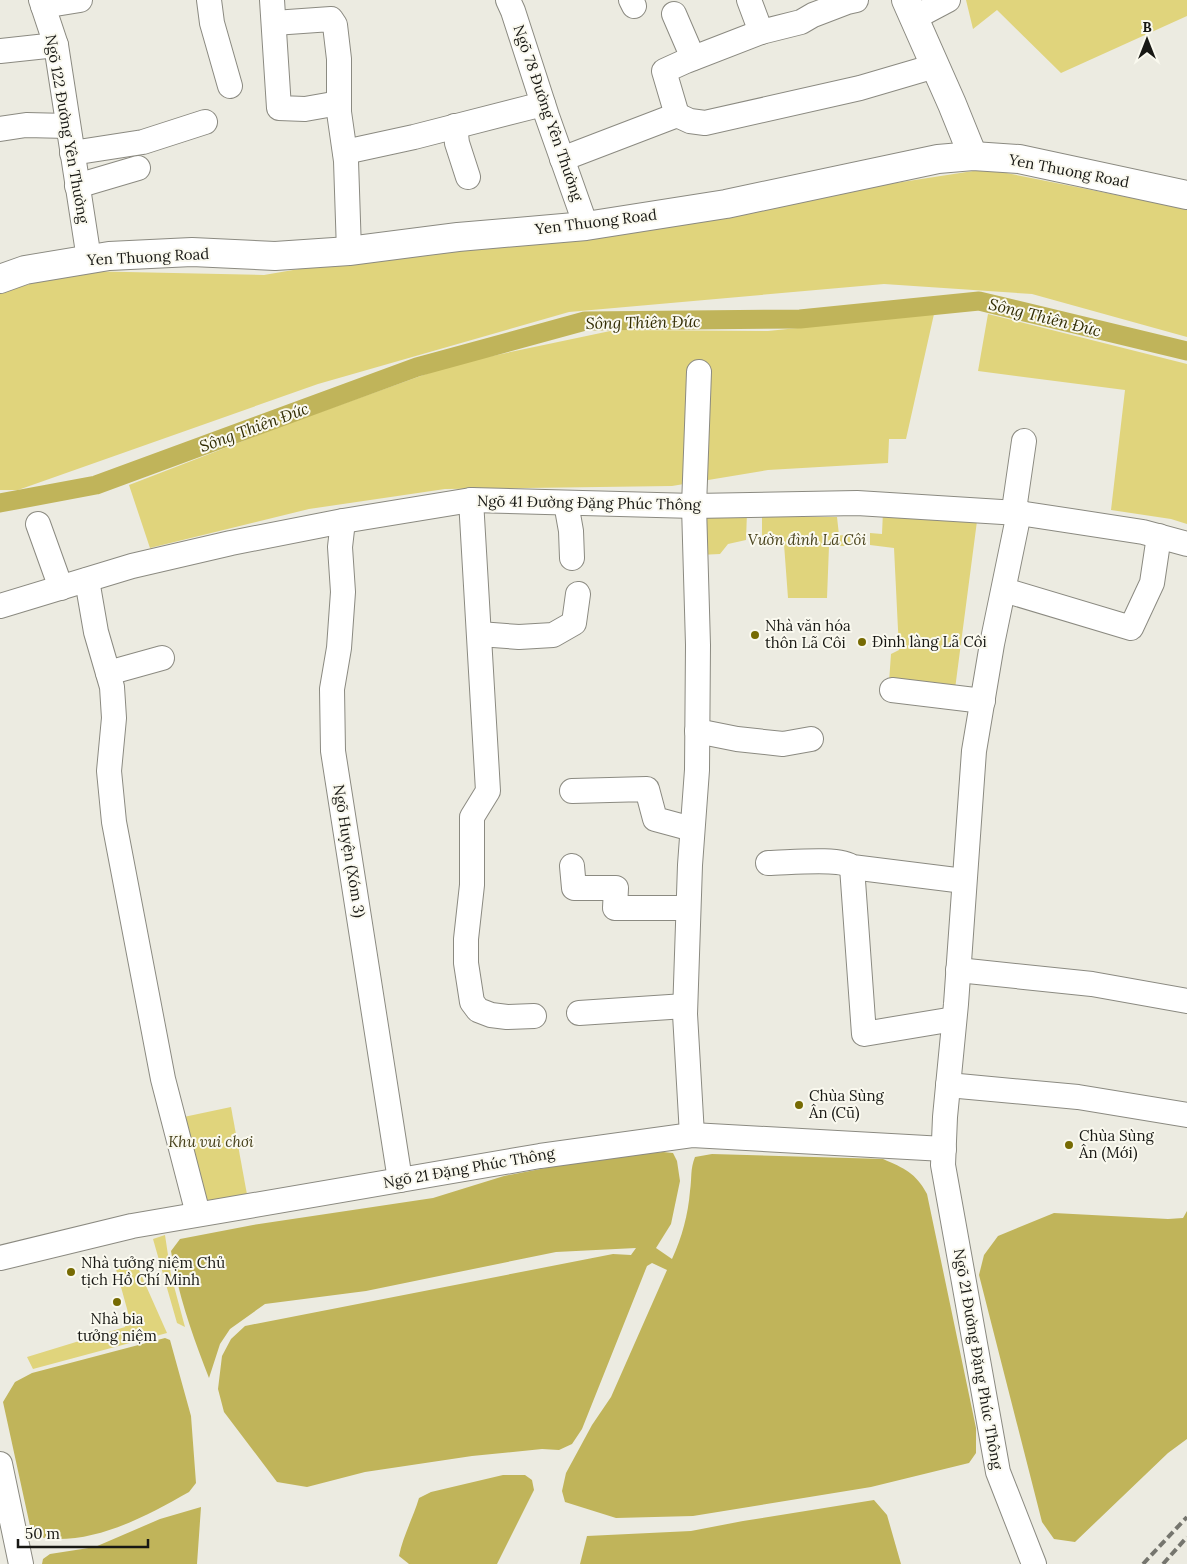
<svg xmlns="http://www.w3.org/2000/svg" width="1187" height="1564" viewBox="0 0 1187 1564" font-family="Lora,serif">
  <style>
    .green { fill: #e0d47c }
    .water { fill: #c0b45a }
    .lines { fill: none; stroke-linecap: round; stroke-linejoin: round }
    .canal { stroke: #c0b45a; stroke-width: 19 }
    .minor-casing { stroke: #8b8a81; stroke-width: 26 }
    .major-casing { stroke: #8b8a81; stroke-width: 30 }
    .minor { stroke: #fff; stroke-width: 24 }
    .major { stroke: #fff; stroke-width: 28 }
    .rail { stroke: #75756e; stroke-width: 4; stroke-dasharray: 8 4; stroke-linecap: butt }
    .poi-dot { fill: #766a02; stroke: #faf9ef; stroke-width: 2 }
    .labels { text-anchor: middle; stroke-width: 4; stroke-linejoin: round; paint-order: stroke }
    .street-label { font-size: 15px; fill: #181814; stroke: #faf9ef }
    .park-label { font-size: 15px; font-style: italic; fill: #47411b; stroke: #faf9ef }
    .poi-label { font-size: 15px; fill: #181814; stroke: #faf9ef; text-anchor: start }
    .water-label { font-size: 16px; font-style: italic; fill: #322d04; stroke: #faf9ef }
  </style>
  <rect width="100%" height="100%" fill="#ecebe1"/>
  <g class="green">
    <path d="M 966,0 L 1187,0 L 1187,16 L 1061,73 L 997,10 L 973,29 Z"/>
    <path d="M 986,169 L 1187,209 L 1187,337 L 1032,294 L 884,284 L 569,312 L 318,384 L 18,490 L 0,490 L 0,292 L 79,271 L 264,275 L 427,247 L 831,193 Z"/>
    <path d="M 934,314 L 906,439 L 889,439 L 888,463 L 768,470 L 672,486 L 445,489 L 309,509 L 150,548 L 129,485 L 287,424 L 454,364 L 615,330 L 768,331 Z"/>
    <path d="M 988,314 L 1187,364 L 1187,524 L 1171,519 L 1111,510 L 1125,390 L 978,371 Z"/>
    <path d="M 883,511 L 977,521 L 955,689 L 889,682 L 891,654 L 899,650 L 894,548 L 870,545 L 870,533 L 882,534 Z"/>
    <path d="M 747,512 L 746,540 L 728,544 L 720,554 L 699,555 L 694,513 Z"/>
    <path d="M 762,517 L 837,517 L 839,535 L 850,536 L 851,546 L 829,546 L 827,598 L 788,598 L 784,544 L 762,541 Z"/>
    <path d="M 231,1107 L 248,1200 L 201,1210 L 179,1118 Z"/>
    <path d="M 165,1235 L 171,1275 L 185,1327 L 177,1323 L 153,1239 Z"/>
    <path d="M 135,1261 L 167,1333 L 33,1369 L 27,1357 L 125,1327 L 129,1316 L 116,1269 Z"/>
  </g>
  <g class="water">
    <path d="M 663,1152 L 673,1153 L 677,1161 L 680,1181 L 671,1224 L 656,1248 L 672,1259 C 682,1237 688,1215 690,1191 C 692,1179 690,1169 695,1157 L 712,1154 L 883,1159 C 904,1168 916,1173 927,1194 L 976,1428 L 976,1453 L 969,1463 L 871,1487 L 693,1516 L 616,1518 L 565,1502 L 562,1491 L 566,1473 L 592,1425 L 611,1397 L 667,1270 L 652,1263 L 647,1266 L 582,1429 L 572,1444 L 559,1450 L 542,1449 L 472,1456 L 365,1472 L 307,1487 L 277,1482 L 224,1412 L 218,1389 L 222,1356 L 231,1339 L 245,1326 L 613,1254 L 631,1255 L 636,1248 L 556,1252 L 366,1291 L 265,1304 L 230,1329 L 220,1344 L 209,1378 C 193,1337 178,1295 171,1251 L 180,1239 L 253,1225 L 433,1198 L 504,1176 L 608,1156 Z"/>
    <path d="M 1187,1211 L 1187,1439 L 1168,1453 L 1075,1542 L 1054,1539 L 1042,1522 L 979,1275 L 984,1255 L 998,1236 L 1054,1213 L 1168,1219 L 1183,1218 Z"/>
    <path d="M 165,1338 L 170,1340 L 191,1416 L 196,1483 L 189,1492 C 148,1515 103,1540 55,1539 C 48,1539 40,1537 32,1535 L 3,1402 L 15,1382 L 32,1373 Z"/>
    <path d="M 503,1475 L 525,1475 L 532,1480 L 534,1490 L 497,1564 L 409,1564 L 399,1556 C 403,1536 413,1518 419,1498 L 431,1492 Z"/>
    <path d="M 874,1500 L 887,1515 L 901,1564 L 580,1564 L 587,1536 L 691,1531 L 743,1521 Z"/>
    <path d="M 201,1507 L 197,1564 L 42,1564 L 43,1559 L 50,1554 L 95,1547 L 160,1519 Z"/>
  </g>
  <g class="lines">
    <path class="canal" d="M 0,503 L 96,485 L 417,367 L 585,321 L 800,319 L 979,301 L 1187,351"/>
    <g class="minor-casing">
      <g id="minor">
        <path d="M 41,0 L 56,45 L 89,259"/>
        <path d="M 209,0 L 212,23 L 230,86"/>
        <path d="M 272,0 L 279,108 L 305,109 L 339,103"/>
        <path d="M 508,0 L 513,11 L 547,116 L 586,226"/>
        <path d="M 631,0 L 634,6"/>
        <path d="M 749,0 L 761,32"/>
        <path d="M 43,6 L 80,0"/>
        <path d="M 674,14 L 693,58"/>
        <path d="M 914,18 L 948,0"/>
        <path d="M 274,23 L 331,19 L 335,25 L 339,59 L 339,112 L 346,161 L 349,251"/>
        <path d="M 0,51 L 56,45"/>
        <path d="M 677,115 L 664,71 L 686,61 L 761,32 L 801,22 L 813,15 L 847,2 L 856,0"/>
        <path d="M 455,126 L 457,143 L 468,177"/>
        <path d="M 0,129 L 26,125 L 68,126"/>
        <path d="M 345,152 L 414,137 L 543,104"/>
        <path d="M 72,153 L 143,142 L 205,122"/>
        <path d="M 562,159 L 677,115 L 690,121 L 705,123 L 860,88 L 935,66"/>
        <path d="M 77,186 L 138,168"/>
        <path d="M 1024,441 L 1015,503 L 1019,513 L 992,644 L 974,751 L 956,1004 L 945,1117 L 943,1165 L 998,1472 L 1034,1564"/>
        <path d="M 471,500 L 488,791 L 472,817 L 472,885 L 466,939 L 466,963 L 472,1002 L 478,1010 L 491,1015 L 507,1017 L 534,1016"/>
        <path d="M 566,503 L 571,531 L 572,558"/>
        <path d="M 343,521 L 340,547 L 343,592 L 339,648 L 332,689 L 333,751 L 400,1180"/>
        <path d="M 38,524 L 61,588"/>
        <path d="M 87,580 L 96,632 L 112,687 L 114,718 L 109,771 L 114,822 L 163,1079 L 198,1214"/>
        <path d="M 1004,590 L 1131,628 L 1152,583 L 1159,536"/>
        <path d="M 0,606 L 132,566 L 231,543 L 343,521 L 471,500 L 694,506 L 857,503 L 1019,513 L 1143,532 L 1187,544"/>
        <path d="M 479,634 L 519,637 L 553,635 L 574,623 L 578,594"/>
        <path d="M 108,673 L 162,658"/>
        <path d="M 892,690 L 983,701"/>
        <path d="M 697,731 L 737,739 L 783,744 L 811,739"/>
        <path d="M 572,791 L 647,789 L 655,819 L 692,829"/>
        <path d="M 768,863 C 787,863 840,857 852,867 L 964,881"/>
        <path d="M 572,866 L 574,888 L 616,888 L 615,908 L 688,908"/>
        <path d="M 852,867 L 864,1034 L 954,1019"/>
        <path d="M 958,970 L 1092,984 L 1187,1001"/>
        <path d="M 579,1013 L 685,1006"/>
        <path d="M 948,1085 L 1078,1097 L 1187,1115"/>
        <path d="M 692,1135 L 685,1014 L 690,865 L 697,770 L 698,645 L 694,506 L 699,372"/>
        <path d="M 0,1258 L 132,1226 L 540,1156 L 692,1135 L 944,1149"/>
        <path d="M 0,1464 L 21,1564"/>
      </g>
    </g>
    <g class="major-casing">
      <g id="major">
        <path d="M 906,0 L 952,104 L 973,156"/>
        <path d="M 0,279 L 25,270 L 109,256 L 192,252 L 275,256 L 349,251 L 458,237 L 586,226 L 726,204 L 938,159 L 973,156 L 1019,159 L 1187,195"/>
      </g>
    </g>
    <use href="#minor" class="minor"/>
    <use href="#major" class="major"/>
    <g class="rail">
      <path d="M 1143,1564 L 1187,1517"/>
      <path d="M 1163,1564 L 1187,1537"/>
    </g>
  </g>
  <g class="poi-dot">
    <circle cx="755" cy="635" r="5"/>
    <circle cx="862" cy="642" r="5"/>
    <circle cx="799" cy="1105" r="5"/>
    <circle cx="1069" cy="1145" r="5"/>
    <circle cx="71" cy="1272" r="5"/>
    <circle cx="117" cy="1302" r="5"/>
  </g>
  <g class="labels">
    <g class="street-label">
      <text transform="translate(548 113) rotate(71)" y="5">Ngõ 78 Đường Yên Thường</text>
      <text transform="translate(67 129) rotate(80)" y="5">Ngõ 122 Đường Yên Thường</text>
      <text transform="translate(1069 171) rotate(11)" y="5">Yen Thuong Road</text>
      <text transform="translate(596 222) rotate(-7)" y="5">Yen Thuong Road</text>
      <text transform="translate(148 257) rotate(-3)" y="5">Yen Thuong Road</text>
      <text transform="translate(589 503) rotate(1)" y="5">Ngõ 41 Đường Đặng Phúc Thông</text>
      <text transform="translate(349 851) rotate(81)" y="5">Ngõ Huyện (Xóm 3)</text>
      <text transform="translate(469 1168) rotate(-10)" y="5">Ngõ 21 Đặng Phúc Thông</text>
      <text transform="translate(978 1359) rotate(80)" y="5">Ngõ 21 Đường Đặng Phúc Thông</text>
    </g>
    <g class="park-label">
      <text x="807" y="545">Vườn đình Lã Côi</text>
      <text x="211" y="1147">Khu vui chơi</text>
    </g>
    <g class="poi-label">
      <text x="765" y="631">Nhà văn hóa<tspan x="765" dy="17">thôn Lã Côi</tspan></text>
      <text x="872" y="647">Đình làng Lã Côi</text>
      <text x="809" y="1101">Chùa Sùng<tspan x="809" dy="17">Ân (Cũ)</tspan></text>
      <text x="1079" y="1141">Chùa Sùng<tspan x="1079" dy="17">Ân (Mới)</tspan></text>
      <text x="81" y="1268">Nhà tưởng niệm Chủ<tspan x="81" dy="17">tịch Hồ Chí Minh</tspan></text>
      <text x="117" y="1324" text-anchor="middle">Nhà bia<tspan x="117" dy="17">tưởng niệm</tspan></text>
    </g>
    <g class="water-label">
      <text transform="translate(1045 317) rotate(14)" y="6">Sông Thiên Đức</text>
      <text transform="translate(643 322) rotate(-1)" y="6">Sông Thiên Đức</text>
      <text transform="translate(254 427) rotate(-20)" y="6">Sông Thiên Đức</text>
    </g>
  </g>
  <g transform="translate(1147 40)" stroke="#faf9ef" stroke-width="4" paint-order="stroke">
  <path d="M0-4L9 19L0 12L-9 19Z" fill="#181814"/>
  <text y="-8" font-size="14" font-weight="bold" text-anchor="middle" fill="#181814">B</text>
  </g>
  <path d="M18 1539v8h130v-8" fill="none" stroke="#181814" stroke-width="2.5"/>
  <text x="25" y="1539" font-size="15" fill="#181814" stroke="#faf9ef" stroke-width="4" paint-order="stroke">50 m</text>
</svg>
